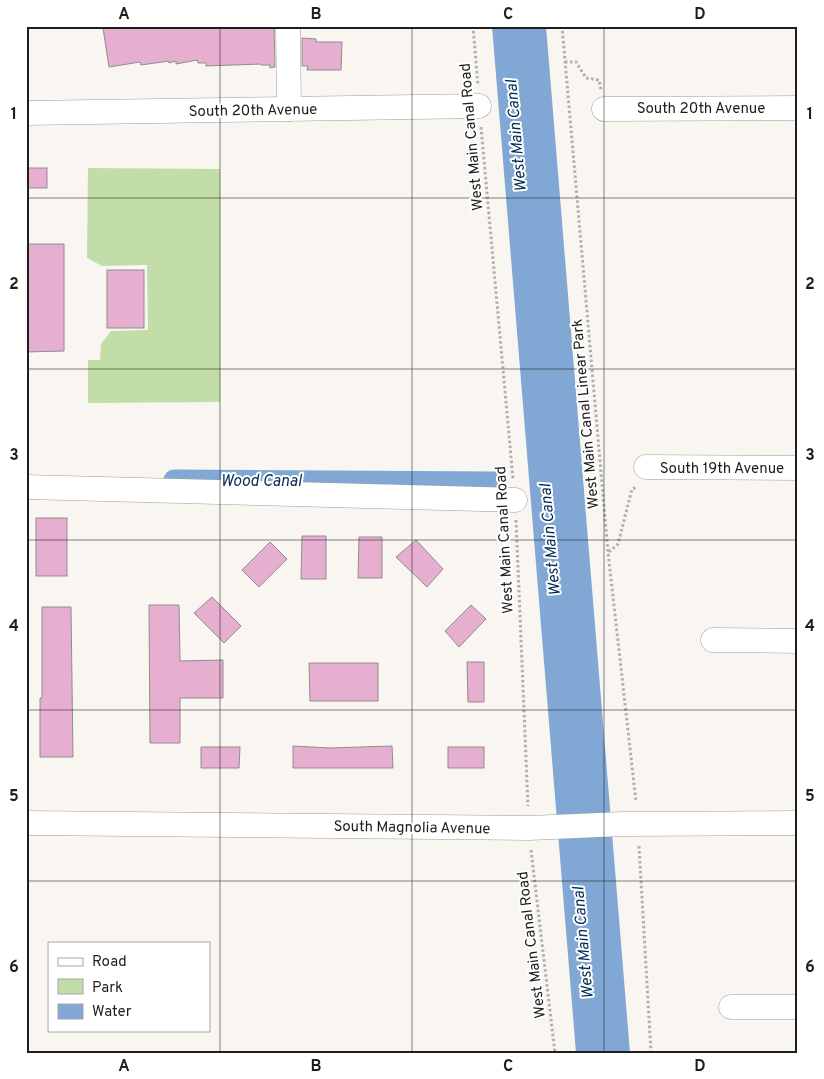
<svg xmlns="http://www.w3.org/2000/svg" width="824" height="1079" viewBox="0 0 824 1079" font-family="Overpass,sans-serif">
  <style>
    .green { fill: #c2dda8 }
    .water { fill: #81a8d5 }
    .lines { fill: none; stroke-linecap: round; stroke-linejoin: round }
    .canal { stroke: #81a8d5; stroke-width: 21 }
    .building { fill: #e6aecf; stroke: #908c8e }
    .minor-casing { stroke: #a09d99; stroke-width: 25 }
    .path { stroke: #b1afac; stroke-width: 3; stroke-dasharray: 2.5 2.5; stroke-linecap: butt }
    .minor { stroke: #fff; stroke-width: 24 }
    .grid { fill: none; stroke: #1f1e1d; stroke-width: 1; stroke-opacity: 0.55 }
    .labels { text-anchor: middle; stroke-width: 4; stroke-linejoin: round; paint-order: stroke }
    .street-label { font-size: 15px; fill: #1f1e1d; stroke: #fff }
    .water-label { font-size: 16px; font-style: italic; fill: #002b53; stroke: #fff }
    .neatline { fill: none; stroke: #1f1e1d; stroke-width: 2 }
    .grid-label { font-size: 16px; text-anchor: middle; font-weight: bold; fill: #1f1e1d }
  </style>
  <rect width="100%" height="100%" fill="#f9f6f2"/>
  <path class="green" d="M 88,168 L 220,169 L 220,402 L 88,403 L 88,360 L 100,360 L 101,344 L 111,331 L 148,330 L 147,265 L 102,266 L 87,258 Z"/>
  <path class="water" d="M 492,26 L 546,26 L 630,1053 L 576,1053 Z"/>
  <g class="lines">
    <path class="canal" d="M 174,480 L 496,482"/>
  </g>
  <g class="building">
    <path d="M 112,26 L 274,26 L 275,67 L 270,68 L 270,65 L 261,65 L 261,64 L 206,66 L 206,63 L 198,63 L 197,60 L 176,64 L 176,61 L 169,63 L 169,61 L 141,65 L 140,62 L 109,67 L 103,28 Z"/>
    <path d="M 302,38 L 316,39 L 316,42 L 342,42 L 341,70 L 307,70 L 308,66 L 302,66 Z"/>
    <rect x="26" y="168" width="21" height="20"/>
    <path d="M 26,244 L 64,244 L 64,351 L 26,352 Z"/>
    <rect x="107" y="270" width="37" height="58"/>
    <rect x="36" y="518" width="31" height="58"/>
    <path d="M 302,536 L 326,536 L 326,579 L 301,579 Z"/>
    <path d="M 359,537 L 382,537 L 382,578 L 358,578 Z"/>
    <path d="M 416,540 L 443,569 L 427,587 L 396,557 Z"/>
    <path d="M 270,542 L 287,559 L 259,587 L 242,570 Z"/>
    <path d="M 212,597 L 241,626 L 224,643 L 194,613 Z"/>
    <path d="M 149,605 L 179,605 L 180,661 L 223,660 L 223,698 L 180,698 L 180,743 L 150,743 Z"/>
    <path d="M 471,605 L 486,619 L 459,647 L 445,631 Z"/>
    <path d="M 42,607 L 71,607 L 73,757 L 40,757 L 40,698 L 42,698 Z"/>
    <path d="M 467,662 L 484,662 L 484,702 L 468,702 Z"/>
    <path d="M 309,663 L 378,663 L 378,701 L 310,701 Z"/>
    <path d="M 293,746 L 330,748 L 392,746 L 393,768 L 293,768 Z"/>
    <path d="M 201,747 L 240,747 L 239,768 L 201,768 Z"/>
    <rect x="448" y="747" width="36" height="21"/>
  </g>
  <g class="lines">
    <g class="minor-casing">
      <g id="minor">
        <path d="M 288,26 L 289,109"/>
        <path d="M 604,109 L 798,108"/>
        <path d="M 26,113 L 479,106"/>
        <path d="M 646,467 L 798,468"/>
        <path d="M 26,487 L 515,500"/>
        <path d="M 713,640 L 798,641"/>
        <path d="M 26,823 L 529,828 L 623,824 L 798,823"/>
        <path d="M 731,1007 L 798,1007"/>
      </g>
    </g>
    <g class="path">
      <path d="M 473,26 L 478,86"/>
      <path d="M 562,26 L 608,552 L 636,802"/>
      <path d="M 565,62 L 576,62 L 586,78 L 599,80 L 601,90"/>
      <path d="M 481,127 L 513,479"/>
      <path d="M 516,520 L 528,806"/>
      <path d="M 609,552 L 618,544 L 632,489 L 637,487"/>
      <path d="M 639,846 L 651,1053"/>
      <path d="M 531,850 L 555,1053"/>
    </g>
    <use href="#minor" class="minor"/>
  </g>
  <path class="grid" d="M 220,26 L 220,1053M 412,26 L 412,1053M 604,26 L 604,1053M 26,198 L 798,198M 26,369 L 798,369M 26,540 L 798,540M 26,710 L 798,710M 26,881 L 798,881"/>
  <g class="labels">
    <g class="street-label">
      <text x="701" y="113">South 20th Avenue</text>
      <text transform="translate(253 110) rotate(-1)" y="5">South 20th Avenue</text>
      <text transform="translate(471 137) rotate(-95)" y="5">West Main Canal Road</text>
      <text transform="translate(585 414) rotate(-95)" y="5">West Main Canal Linear Park</text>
      <text x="722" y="473">South 19th Avenue</text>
      <text transform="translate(504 540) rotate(-93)" y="5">West Main Canal Road</text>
      <text transform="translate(412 827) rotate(1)" y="5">South Magnolia Avenue</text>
      <text transform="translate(531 945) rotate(-97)" y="5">West Main Canal Road</text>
    </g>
    <g class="water-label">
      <text transform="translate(515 136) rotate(-95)" y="6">West Main Canal</text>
      <text x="261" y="486">Wood Canal</text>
      <text transform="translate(549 540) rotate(-95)" y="6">West Main Canal</text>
      <text transform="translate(582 943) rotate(-95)" y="6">West Main Canal</text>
    </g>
  </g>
  <rect width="824" height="1079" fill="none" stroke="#ffffff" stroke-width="55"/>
  <rect x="48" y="942" width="162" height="90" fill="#ffffff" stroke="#a5a5a5"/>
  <rect x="58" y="958" width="25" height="8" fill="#ffffff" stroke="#a5a5a5"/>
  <text x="92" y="966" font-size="15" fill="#1f1e1d">Road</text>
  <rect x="58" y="979" width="25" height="15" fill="#c2dda8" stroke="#a5a5a5"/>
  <text x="92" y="992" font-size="15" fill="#1f1e1d">Park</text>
  <rect x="58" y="1004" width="25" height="15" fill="#81a8d5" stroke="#a5a5a5"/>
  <text x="92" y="1016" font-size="15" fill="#1f1e1d">Water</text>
  <rect x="28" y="28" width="768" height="1024" class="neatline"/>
  <g class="grid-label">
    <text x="124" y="19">A</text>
    <text x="316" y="19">B</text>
    <text x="508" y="19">C</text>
    <text x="700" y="19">D</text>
    <text x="14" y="119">1</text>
    <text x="810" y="119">1</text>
    <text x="14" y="289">2</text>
    <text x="810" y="289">2</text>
    <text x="14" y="460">3</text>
    <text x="810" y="460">3</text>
    <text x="14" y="631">4</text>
    <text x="810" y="631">4</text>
    <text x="14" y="801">5</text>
    <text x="810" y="801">5</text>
    <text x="14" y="972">6</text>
    <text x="810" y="972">6</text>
    <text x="124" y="1071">A</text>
    <text x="316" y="1071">B</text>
    <text x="508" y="1071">C</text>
    <text x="700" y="1071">D</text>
  </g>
</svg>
